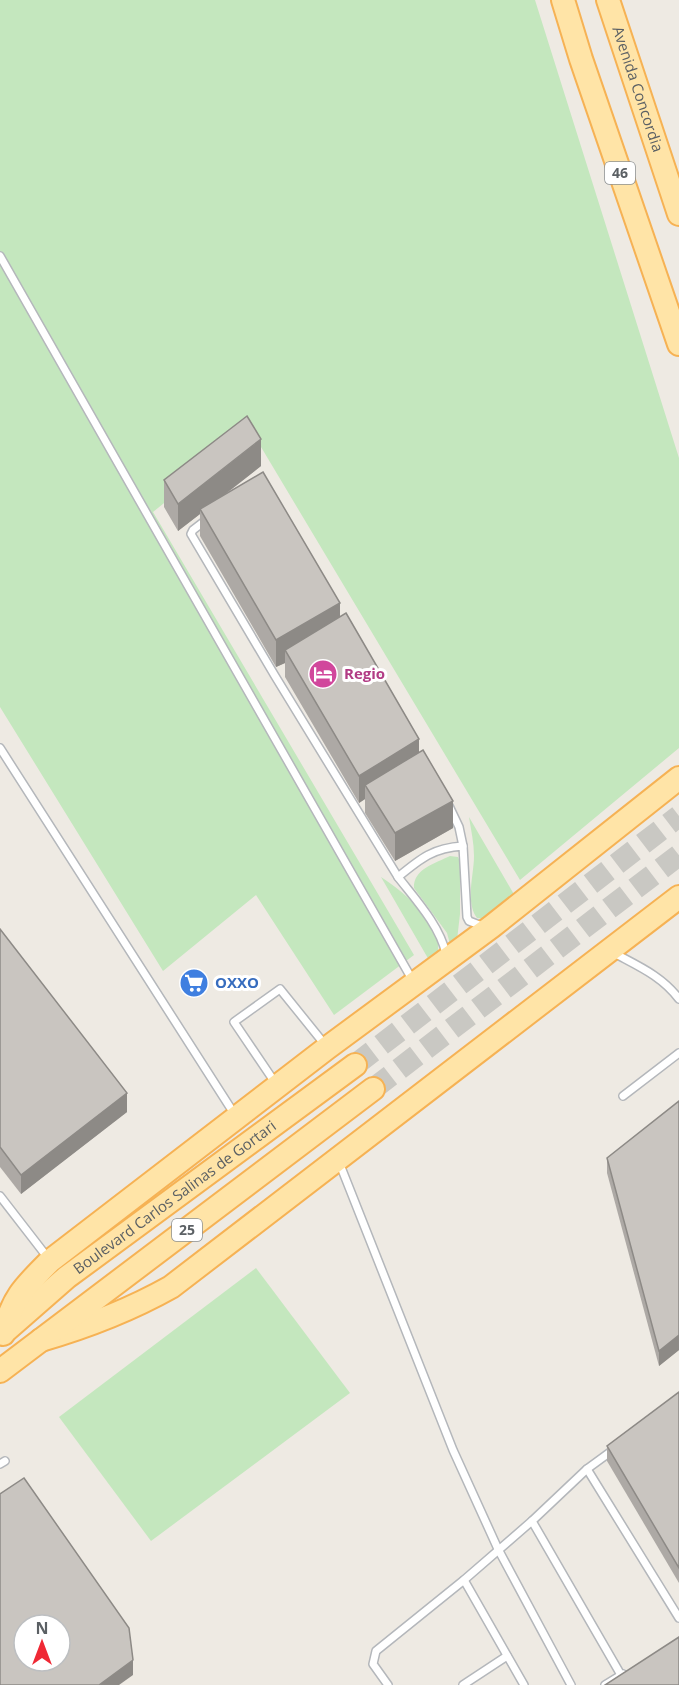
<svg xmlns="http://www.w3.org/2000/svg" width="679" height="1685" viewBox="0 0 679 1685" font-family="'Open Sans',sans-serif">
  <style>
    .green { fill: #c4e7be }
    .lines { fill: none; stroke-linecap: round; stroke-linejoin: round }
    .primary-tunnel { stroke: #c9c8c3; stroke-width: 22; stroke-dasharray: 22 11; stroke-linecap: butt }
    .service-casing { stroke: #b4b7bb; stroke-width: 10 }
    .primary-casing { stroke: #f6b254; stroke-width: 26 }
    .service { stroke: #fff; stroke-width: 7 }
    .primary { stroke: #ffe4a7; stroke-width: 22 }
    .wall { fill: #ada9a5 }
    .shaded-wall { fill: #8d8a86 }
    .building { fill: #c9c5c0; stroke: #8d8a86; stroke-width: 1.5; fill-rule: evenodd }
    .labels { text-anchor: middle; stroke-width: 6; stroke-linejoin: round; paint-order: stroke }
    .shield { fill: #fff; stroke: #8c9092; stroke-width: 1.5 }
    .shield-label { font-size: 14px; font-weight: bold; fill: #5b6064 }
    .street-label { font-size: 15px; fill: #5b6064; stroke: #fff }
    .hotel-label { font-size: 15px; font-weight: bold; fill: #b23c85; stroke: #fff; text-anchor: start }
    .shop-label { font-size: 15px; font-weight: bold; fill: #366cbe; stroke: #fff; text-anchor: start }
  </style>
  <rect width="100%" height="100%" fill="#eeeae3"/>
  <g class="green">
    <path d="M 0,0 L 535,0 L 679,458 L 679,748 L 520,880 L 252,432 L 153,512 L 414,955 L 334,1015 L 256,895 L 163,971 L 0,707 Z"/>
    <path d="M 469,817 L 519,903 L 486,919 L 477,918 C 465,902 474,875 474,856 C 474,843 471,830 469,817 Z"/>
    <path d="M 450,856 L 458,857 L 460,862 L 460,914 L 457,940 L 450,944 L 447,933 L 414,888 C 413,869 436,863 450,856 Z"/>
    <path d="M 381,877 C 402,891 435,917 438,944 C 439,952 436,959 433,967 Z"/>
    <path d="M 256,1268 L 350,1393 L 151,1541 L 59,1417 Z"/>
  </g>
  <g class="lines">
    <g class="primary-tunnel">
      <path d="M 355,1065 L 679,816"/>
      <path d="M 373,1089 L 679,855"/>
    </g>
    <g class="service-casing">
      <g id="service">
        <path d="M 0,256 L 413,981"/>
        <path d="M 206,520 L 193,530 L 191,534 L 275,676 L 398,877"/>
        <path d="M 0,748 L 235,1115"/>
        <path d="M 449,806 L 459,827 L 463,846"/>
        <path d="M 614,953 C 638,966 662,976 679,999"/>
        <path d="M 446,954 C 440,926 416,900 398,877 C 421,858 433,848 463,846 L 467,917 L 469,921 L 482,926"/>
        <path d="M 276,1084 L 234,1022 L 280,989 L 326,1046"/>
        <path d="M 623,1096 L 679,1053"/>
        <path d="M 339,1162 L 453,1450 L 498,1549 L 571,1685"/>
        <path d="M 0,1196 L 48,1258"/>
        <path d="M 613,1450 L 587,1469 L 532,1521 L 621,1675"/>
        <path d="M 0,1464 L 5,1461"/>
        <path d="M 587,1469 L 679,1618"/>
        <path d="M 464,1580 L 524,1685"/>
        <path d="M 388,1685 L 373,1664 L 376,1651 L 464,1580 L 532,1521"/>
        <path d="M 463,1685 L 507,1656"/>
        <path d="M 605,1685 L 623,1674"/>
      </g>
    </g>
    <g class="primary-casing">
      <g id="primary">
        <path d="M 563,0 L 581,59 L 679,344"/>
        <path id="s1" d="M 608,0 L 679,214"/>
        <path id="s2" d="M 3,1333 L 67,1277 L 355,1065"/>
        <path d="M 3,1334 C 13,1297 24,1287 50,1261 L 327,1048 L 491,927 L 679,778"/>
        <path d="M 41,1340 C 86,1327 130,1310 171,1287 L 679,897"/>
        <path d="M 0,1371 L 373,1089"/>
      </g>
    </g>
    <use href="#service" class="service"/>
    <use href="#primary" class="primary"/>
  </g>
  <g class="wall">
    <path d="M 261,466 L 222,497 L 340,617 L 419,752 L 453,828 L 395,861 L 365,813 L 365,799 L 359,803 L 285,677 L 285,663 L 276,667 L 200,536 L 200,514 L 178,531 L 164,507 L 164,480 Z"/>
    <path d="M 0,929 L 127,1112 L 21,1194 L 0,1167 Z"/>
    <path d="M 679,1101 L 679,1350 L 659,1366 L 607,1173 L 607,1158 Z"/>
    <path d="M 679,1392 L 679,1583 L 607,1461 L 607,1446 Z"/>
  </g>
  <g class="shaded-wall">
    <path d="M 261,439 L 261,466 L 202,512 L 200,509 L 200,514 L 178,531 L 178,504 Z"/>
    <path d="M 340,603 L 340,630 L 285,650 L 285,663 L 276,667 L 276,640 Z"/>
    <path d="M 419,739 L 419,766 L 365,785 L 365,799 L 359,803 L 359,776 Z"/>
    <path d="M 453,801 L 453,828 L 395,861 L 395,833 Z"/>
    <path d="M 127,1093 L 127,1112 L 21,1194 L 21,1175 Z"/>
    <path d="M 679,1335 L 679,1350 L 659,1366 L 659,1351 Z"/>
    <path d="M 133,1660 L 133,1675 L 119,1685 L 99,1685 Z"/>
  </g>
  <g class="building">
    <path d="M 247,416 L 261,439 L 178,504 L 164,480 Z"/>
    <path d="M 263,472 L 340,603 L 276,640 L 200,509 Z"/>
    <path d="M 346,613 L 419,739 L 359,776 L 285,650 Z"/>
    <path d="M 423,750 L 453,801 L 395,833 L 365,785 Z"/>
    <path d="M 0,929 L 127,1093 L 21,1175 L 0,1147 Z"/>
    <path d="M 679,1101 L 679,1335 L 659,1351 L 607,1158 Z"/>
    <path d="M 679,1392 L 679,1568 L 607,1446 Z"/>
    <path d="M 24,1478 L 129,1628 L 133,1660 L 99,1685 L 0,1685 L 0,1494 ZM 24,1625 L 60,1625 L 60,1661 L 24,1661 Z"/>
    <path d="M 679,1637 L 679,1685 L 605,1685 Z"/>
  </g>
  <defs>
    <g id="hotel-disc" transform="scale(1.5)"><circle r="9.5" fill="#d1479c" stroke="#fff"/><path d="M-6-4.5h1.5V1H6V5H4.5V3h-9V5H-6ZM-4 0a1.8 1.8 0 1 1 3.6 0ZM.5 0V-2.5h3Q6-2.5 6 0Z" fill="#fff"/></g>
    <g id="supermarket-disc" transform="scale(1.5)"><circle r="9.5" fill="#3f7fe0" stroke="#fff"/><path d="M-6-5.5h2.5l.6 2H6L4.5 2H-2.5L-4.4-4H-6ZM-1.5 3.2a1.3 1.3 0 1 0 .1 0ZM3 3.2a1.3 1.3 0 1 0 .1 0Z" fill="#fff"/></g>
  </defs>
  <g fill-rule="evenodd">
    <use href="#hotel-disc" x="323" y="674"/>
    <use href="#supermarket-disc" x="194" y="983"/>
  </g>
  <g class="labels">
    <g class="shield">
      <rect x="605" y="162" width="30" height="22" rx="4.5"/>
      <rect x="172" y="1219" width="30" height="22" rx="4.5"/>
    </g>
    <g class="shield-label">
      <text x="620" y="178">46</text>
      <text x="187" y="1235">25</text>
    </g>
    <g class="street-label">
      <text dy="5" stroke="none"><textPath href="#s1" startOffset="94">Avenida Concordia</textPath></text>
      <text dy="5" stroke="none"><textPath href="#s2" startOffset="219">Boulevard Carlos Salinas de Gortari</textPath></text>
    </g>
    <g class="hotel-label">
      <text x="344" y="679">Regio</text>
    </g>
    <g class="shop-label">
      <text x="215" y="988">OXXO</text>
    </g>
  </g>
  <g transform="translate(42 1643)"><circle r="28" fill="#ffffff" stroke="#bdbfc1" stroke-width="1.5"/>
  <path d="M0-4.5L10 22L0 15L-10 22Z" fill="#ef2935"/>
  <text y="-9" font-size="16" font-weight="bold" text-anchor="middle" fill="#5b6064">N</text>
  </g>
</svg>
